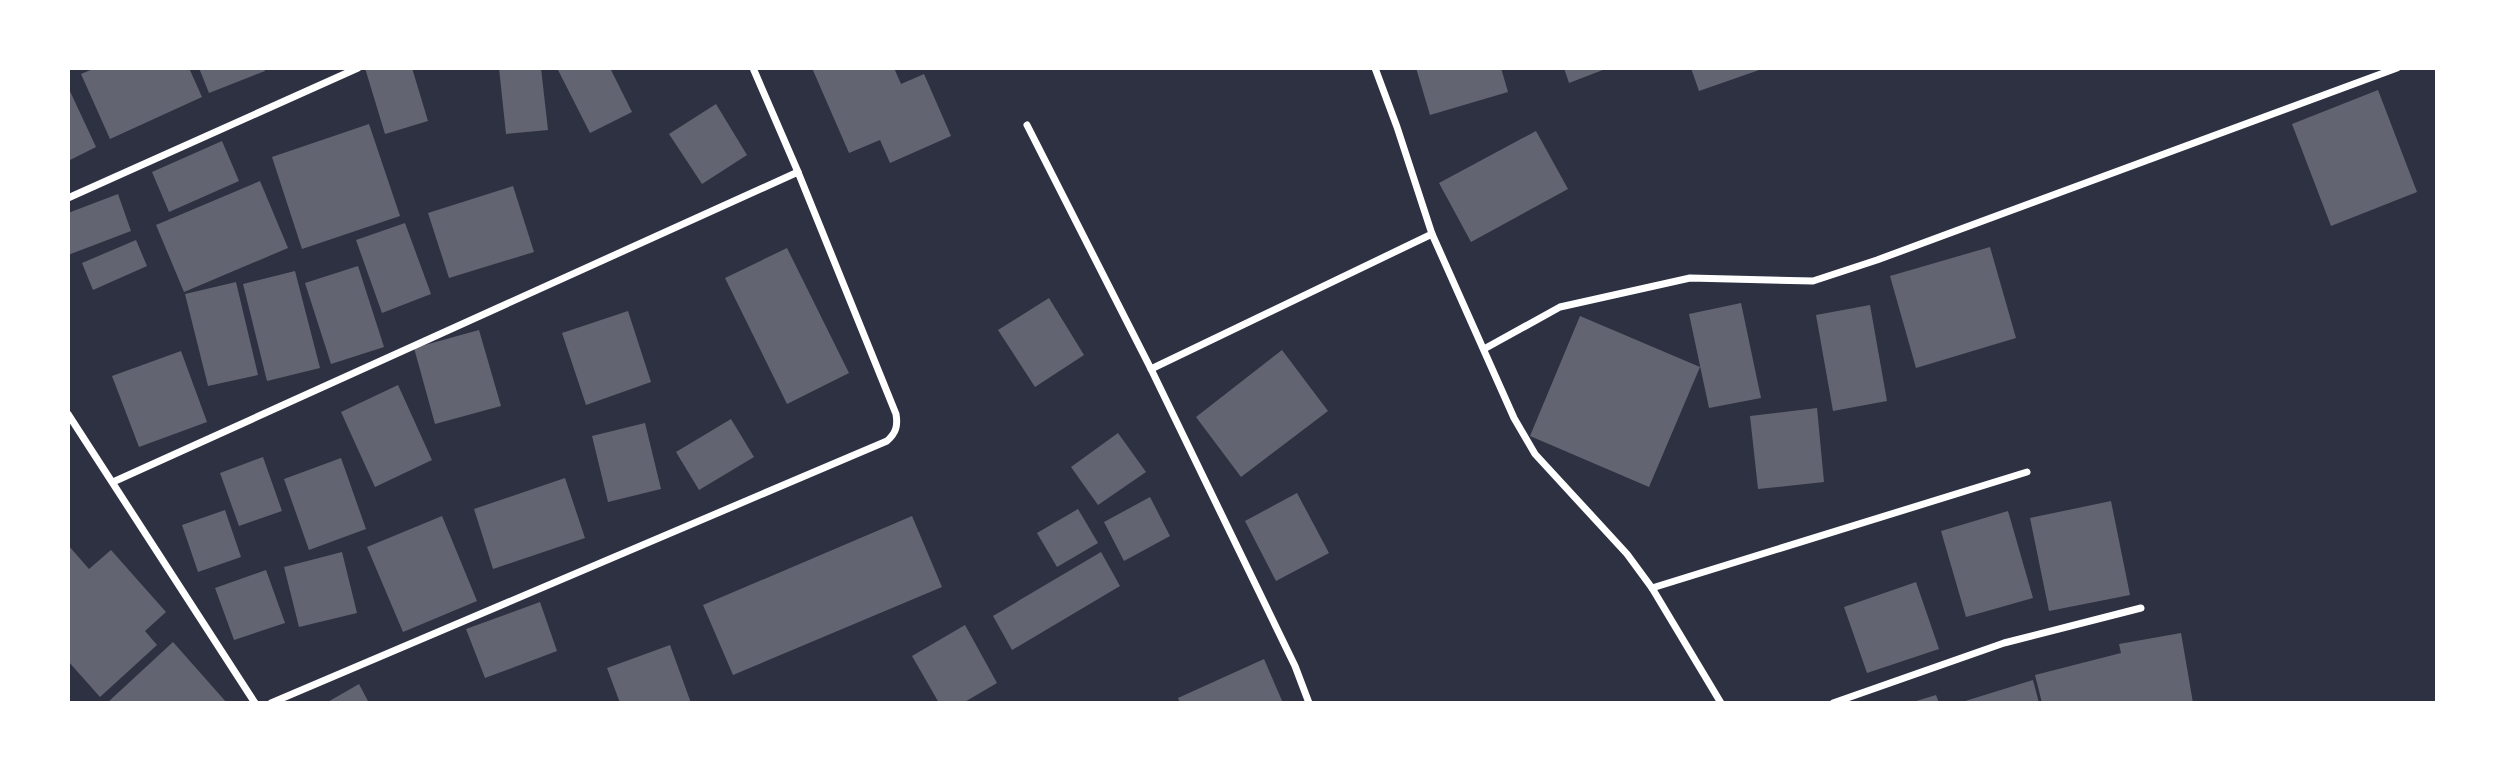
<svg xmlns="http://www.w3.org/2000/svg" width="2505" height="771" viewBox="0 0 2505 771" font-family="Lato,sans-serif">
  <style>
    .building { fill: #626471 }
    .lines { fill: none; stroke-linecap: round; stroke-linejoin: round }
    .minor { stroke: #fff; stroke-width: 7 }
  </style>
  <rect width="100%" height="100%" fill="#2d3142"/>
  <g class="building">
    <path d="M 95,68 L 189,68 L 202,97 L 110,139 L 81,74 Z"/>
    <path d="M 199,68 L 264,68 L 265,71 L 209,93 Z"/>
    <path d="M 365,68 L 412,68 L 428,121 L 385,134 Z"/>
    <path d="M 499,68 L 541,68 L 548,130 L 506,134 Z"/>
    <path d="M 557,68 L 610,68 L 632,112 L 590,133 Z"/>
    <path d="M 812,68 L 894,68 L 901,84 L 924,74 L 951,136 L 890,163 L 880,140 L 849,153 Z"/>
    <path d="M 1416,68 L 1501,68 L 1508,92 L 1430,115 Z"/>
    <path d="M 1564,68 L 1608,68 L 1569,83 Z"/>
    <path d="M 1691,68 L 1762,68 L 1762,69 L 1699,91 Z"/>
    <path d="M 68,87 L 96,147 L 68,161 Z"/>
    <path d="M 2378,90 L 2417,192 L 2331,226 L 2292,124 Z"/>
    <path d="M 716,104 L 747,155 L 702,184 L 669,134 Z"/>
    <path d="M 369,124 L 400,216 L 302,249 L 272,157 Z"/>
    <path d="M 1536,131 L 1568,189 L 1471,242 L 1439,183 Z"/>
    <path d="M 222,141 L 239,181 L 169,212 L 152,172 Z"/>
    <path d="M 260,181 L 288,248 L 184,292 L 156,225 Z"/>
    <path d="M 513,186 L 534,252 L 449,278 L 428,213 Z"/>
    <path d="M 118,194 L 131,231 L 68,255 L 68,213 Z"/>
    <path d="M 405,223 L 431,294 L 382,313 L 356,240 Z"/>
    <path d="M 136,240 L 147,266 L 93,290 L 82,263 Z"/>
    <path d="M 1990,247 L 2016,338 L 1916,368 L 1890,276 Z"/>
    <path d="M 787,248 L 849,373 L 787,404 L 725,278 Z"/>
    <path d="M 358,266 L 384,347 L 331,364 L 305,283 Z"/>
    <path d="M 295,271 L 320,368 L 267,381 L 243,284 Z"/>
    <path d="M 236,282 L 258,375 L 208,386 L 185,294 Z"/>
    <path d="M 1049,298 L 1084,355 L 1035,387 L 998,330 Z"/>
    <path d="M 1741,303 L 1761,398 L 1709,408 L 1689,314 Z"/>
    <path d="M 1870,305 L 1887,401 L 1833,411 L 1816,315 Z"/>
    <path d="M 628,311 L 651,382 L 586,405 L 562,333 Z"/>
    <path d="M 1580,316 L 1700,367 L 1649,487 L 1530,436 Z"/>
    <path d="M 479,330 L 501,406 L 435,424 L 414,348 Z"/>
    <path d="M 1282,350 L 1328,411 L 1241,477 L 1196,417 Z"/>
    <path d="M 181,351 L 207,422 L 139,447 L 112,376 Z"/>
    <path d="M 398,385 L 432,460 L 375,487 L 341,412 Z"/>
    <path d="M 1817,408 L 1824,482 L 1758,489 L 1750,416 Z"/>
    <path d="M 731,419 L 754,457 L 699,490 L 676,452 Z"/>
    <path d="M 645,423 L 661,489 L 608,502 L 592,436 Z"/>
    <path d="M 1118,433 L 1146,472 L 1098,505 L 1071,467 Z"/>
    <path d="M 263,457 L 282,511 L 239,526 L 220,473 Z"/>
    <path d="M 341,458 L 366,529 L 309,550 L 284,479 Z"/>
    <path d="M 565,478 L 585,538 L 493,569 L 474,509 Z"/>
    <path d="M 1297,493 L 1329,553 L 1276,581 L 1245,521 Z"/>
    <path d="M 1150,497 L 1170,536 L 1124,561 L 1104,522 Z"/>
    <path d="M 2111,501 L 2130,595 L 2049,611 L 2030,518 Z"/>
    <path d="M 1078,509 L 1098,543 L 1057,567 L 1037,533 Z"/>
    <path d="M 225,510 L 241,557 L 198,572 L 182,525 Z"/>
    <path d="M 2008,511 L 2033,598 L 1966,617 L 1941,531 Z"/>
    <path d="M 442,516 L 477,601 L 403,632 L 367,547 Z"/>
    <path d="M 912,516 L 942,587 L 733,675 L 703,605 Z"/>
    <path d="M 68,545 L 89,569 L 111,550 L 166,612 L 145,631 L 157,645 L 100,697 L 68,661 Z"/>
    <path d="M 342,552 L 357,613 L 299,627 L 284,567 Z"/>
    <path d="M 1101,552 L 1120,586 L 1012,650 L 993,616 Z"/>
    <path d="M 266,570 L 285,623 L 234,640 L 215,588 Z"/>
    <path d="M 1916,582 L 1939,649 L 1867,673 L 1844,607 Z"/>
    <path d="M 540,602 L 557,651 L 485,678 L 466,629 Z"/>
    <path d="M 965,625 L 997,683 L 963,703 L 939,703 L 912,656 Z"/>
    <path d="M 2181,633 L 2193,703 L 2042,703 L 2035,675 L 2121,653 L 2119,644 Z"/>
    <path d="M 173,642 L 227,703 L 107,703 Z"/>
    <path d="M 670,645 L 691,703 L 620,703 L 607,668 Z"/>
    <path d="M 1264,659 L 1283,703 L 1180,703 L 1178,698 Z"/>
    <path d="M 2033,680 L 2039,703 L 1962,703 L 1962,702 Z"/>
    <path d="M 359,684 L 369,703 L 326,703 Z"/>
    <path d="M 1936,695 L 1939,703 L 1913,703 L 1913,702 Z"/>
  </g>
  <g class="lines">
    <g class="minor">
      <path d="M 1375,68 L 1397,127 L 1432,234 L 1514,418 L 1535,454 L 1627,554 L 1652,588 L 1721,703"/>
      <path d="M 1027,125 L 1151,369 L 1295,666 L 1309,703"/>
      <path d="M 68,198 L 358,68"/>
      <path d="M 1484,349 L 1560,307 L 1690,278 L 1813,281 L 1877,260 L 2397,68"/>
      <path d="M 1151,369 L 1432,234"/>
      <path d="M 68,414 L 255,703"/>
      <path d="M 113,482 L 798,172"/>
      <path d="M 1652,588 L 2027,472"/>
      <path d="M 271,703 L 887,441 C 896,433 898,426 896,414 L 798,172 L 753,68"/>
      <path d="M 1833,703 L 2004,643 L 2141,608"/>
    </g>
  </g>
  <rect width="2505" height="771" fill="none" stroke="#ffffff" stroke-width="140"/>
</svg>
